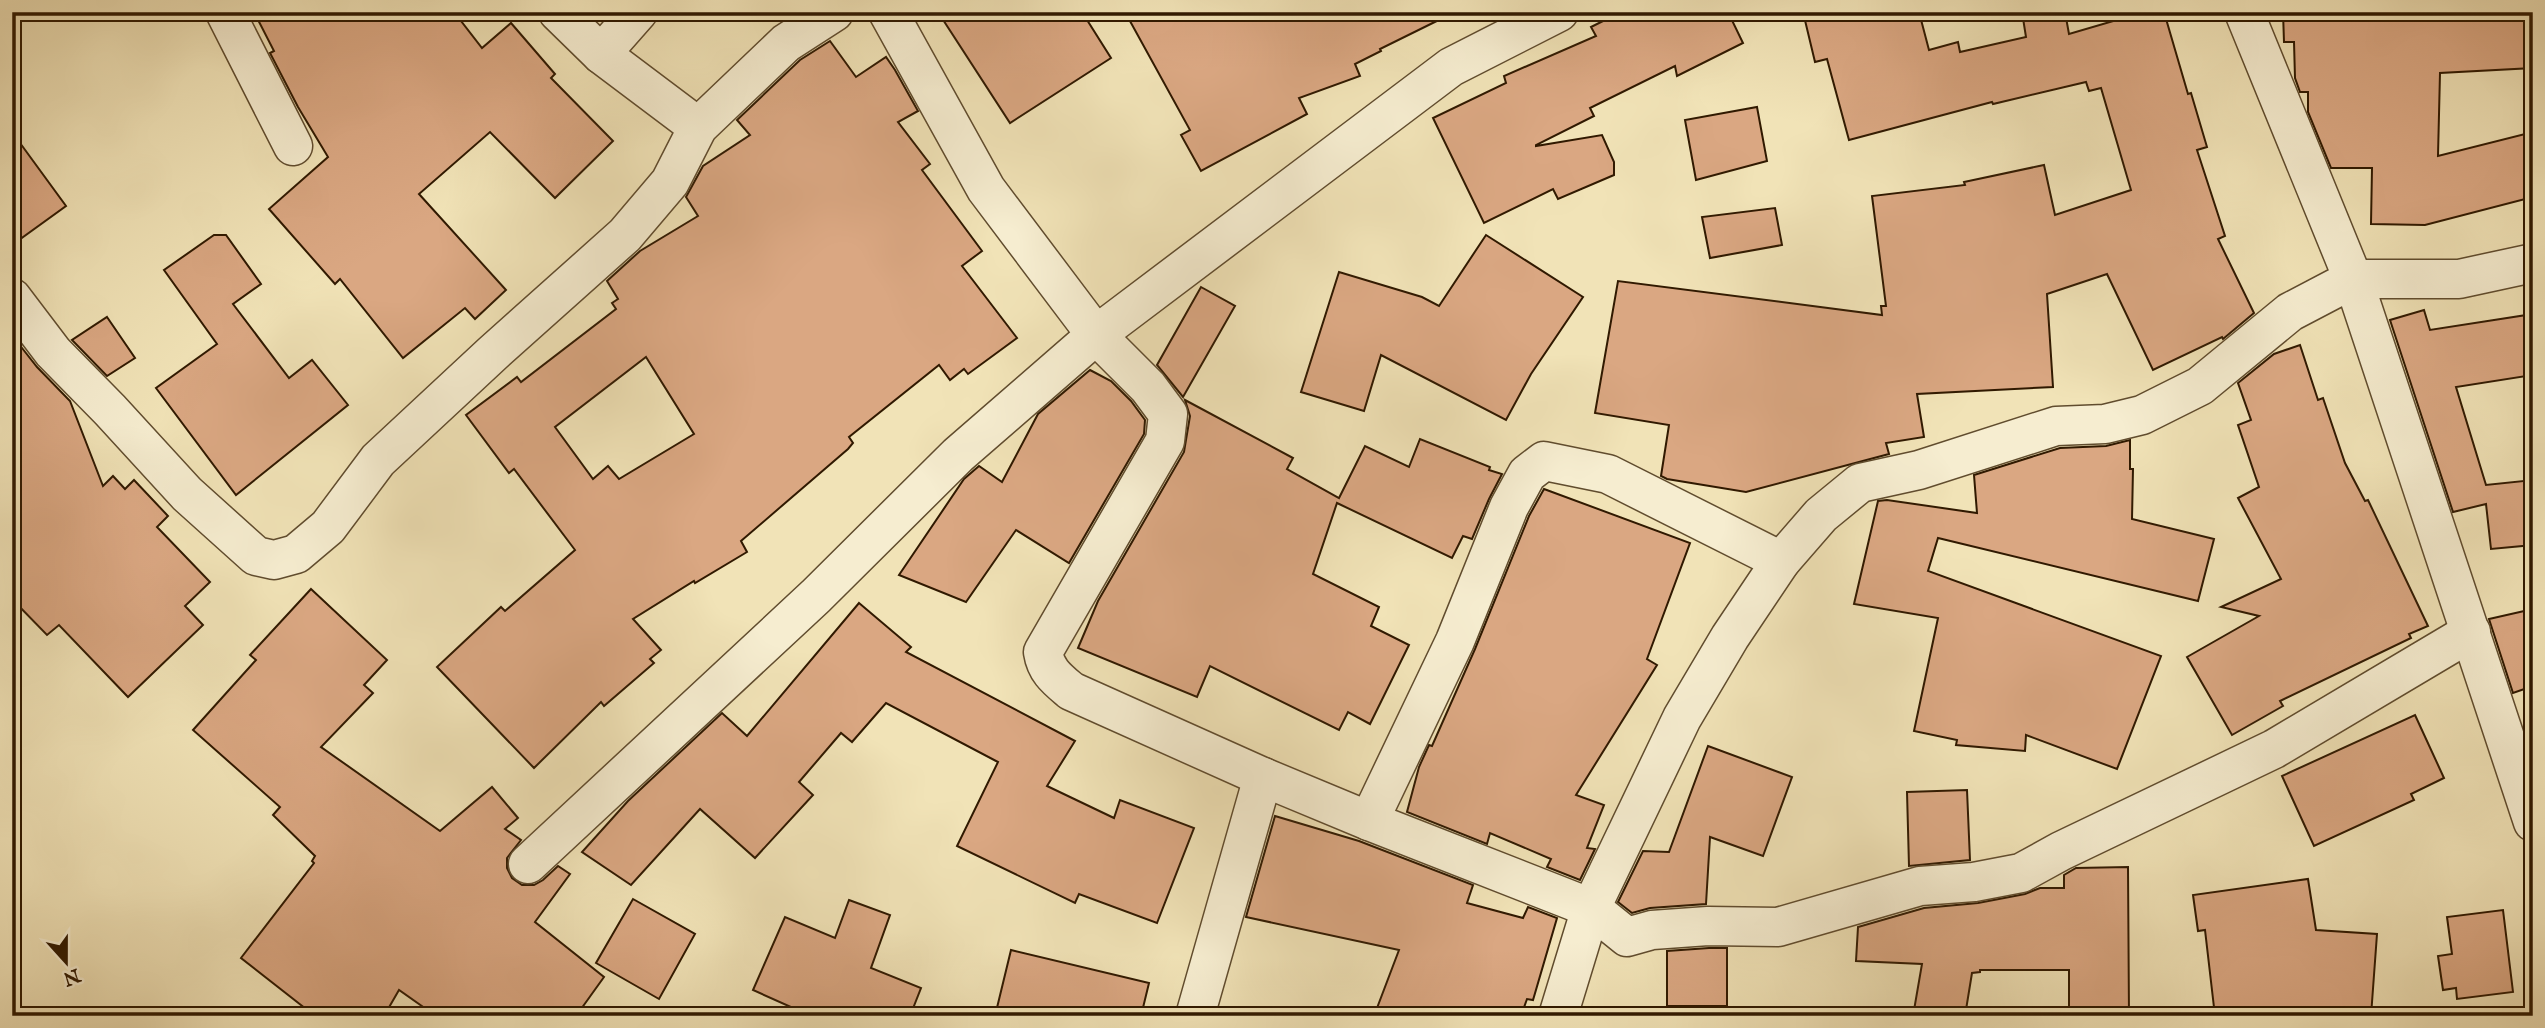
<svg xmlns="http://www.w3.org/2000/svg" width="2545" height="1028" viewBox="0 0 2545 1028" font-family="'IM FELL English',serif">
  <style>
    .building { fill: #daa782; stroke: #301900; stroke-width: 2; fill-rule: evenodd }
    .lines { fill: none; stroke-linecap: round; stroke-linejoin: round }
    .minor-casing { stroke: #604c2e; stroke-width: 41 }
    .tertiary-casing { stroke: #604c2e; stroke-width: 41 }
    .minor { stroke: #f6edd0; stroke-width: 38 }
    .tertiary { stroke: #f6edd0; stroke-width: 38 }
  </style>
  <rect width="100%" height="100%" fill="#f1e3b7"/>
  <filter id="stains"><feTurbulence type="fractalNoise" baseFrequency=".00286" numOctaves="4"/><feColorMatrix values="0 0 0 0 .2 0 0 0 0 .09 0 0 0 0 .02 0 0 0 .5 -.17"/></filter>
  <radialGradient id="worn" r=".72"><stop offset=".6" stop-color="#630" stop-opacity="0"/><stop offset="1" stop-color="#630" stop-opacity=".3"/></radialGradient>
  <g class="building">
    <path d="M 254,12 L 454,12 L 482,48 L 511,23 L 555,74 L 551,78 L 613,141 L 555,198 L 490,132 L 419,194 L 506,290 L 475,319 L 465,308 L 403,358 L 340,279 L 335,284 L 269,209 L 328,157 L 298,107 L 270,53 L 274,51 Z"/>
    <path d="M 938,12 L 1082,12 L 1111,58 L 1010,123 Z"/>
    <path d="M 1125,12 L 1455,12 L 1380,49 L 1381,51 L 1355,64 L 1360,76 L 1299,98 L 1307,114 L 1201,171 L 1181,135 L 1190,130 Z"/>
    <path d="M 1621,12 L 1728,12 L 1743,43 L 1677,76 L 1675,66 L 1590,108 L 1594,116 L 1536,145 L 1536,146 L 1602,135 L 1614,162 L 1614,175 L 1558,199 L 1553,189 L 1484,223 L 1433,118 L 1506,83 L 1504,76 L 1596,36 L 1591,27 Z"/>
    <path d="M 1803,12 L 1919,12 L 1929,50 L 1958,42 L 1960,52 L 2026,37 L 2022,12 L 2065,12 L 2069,34 L 2144,12 L 2164,12 L 2188,94 L 2191,93 L 2207,147 L 2197,150 L 2225,236 L 2218,239 L 2254,313 L 2223,339 L 2222,337 L 2153,370 L 2107,274 L 2047,294 L 2053,387 L 1917,394 L 1924,437 L 1886,443 L 1889,454 L 1746,492 L 1667,479 L 1661,476 L 1669,425 L 1595,413 L 1618,281 L 1882,315 L 1881,306 L 1886,306 L 1872,196 L 1965,185 L 1964,182 L 2044,165 L 2055,215 L 2131,190 L 2101,88 L 2089,91 L 2086,82 L 1993,104 L 1992,102 L 1849,140 L 1827,59 L 1815,62 Z"/>
    <path d="M 2283,12 L 2439,12 L 2440,21 L 2533,16 L 2533,68 L 2440,73 L 2438,156 L 2533,132 L 2533,197 L 2425,225 L 2371,224 L 2372,168 L 2331,168 L 2308,112 L 2308,92 L 2300,92 L 2295,78 L 2294,42 L 2284,42 Z"/>
    <path d="M 830,41 L 856,77 L 886,57 L 895,70 L 918,111 L 898,122 L 930,164 L 922,170 L 982,251 L 962,266 L 1017,338 L 968,374 L 964,369 L 950,380 L 939,365 L 849,437 L 853,443 L 848,449 L 741,541 L 747,552 L 695,583 L 694,581 L 633,619 L 661,650 L 650,659 L 654,663 L 604,706 L 601,702 L 534,768 L 437,667 L 501,607 L 505,611 L 575,550 L 514,469 L 509,473 L 466,415 L 517,377 L 521,382 L 616,309 L 612,303 L 618,299 L 607,281 L 640,251 L 698,216 L 686,197 L 703,166 L 750,135 L 737,120 L 800,60 ZM 646,357 L 694,434 L 619,479 L 608,466 L 593,479 L 555,427 Z"/>
    <path d="M 1757,107 L 1767,161 L 1696,180 L 1685,120 Z"/>
    <path d="M 12,132 L 66,206 L 12,245 Z"/>
    <path d="M 1775,208 L 1782,245 L 1710,258 L 1702,217 Z"/>
    <path d="M 214,235 L 226,235 L 261,284 L 233,304 L 289,378 L 312,360 L 348,405 L 236,495 L 156,388 L 217,344 L 164,270 Z"/>
    <path d="M 1486,235 L 1583,297 L 1531,374 L 1506,420 L 1381,355 L 1364,411 L 1301,392 L 1339,272 L 1422,297 L 1439,306 Z"/>
    <path d="M 1201,287 L 1235,306 L 1183,397 L 1157,365 Z"/>
    <path d="M 2424,310 L 2430,330 L 2533,314 L 2533,375 L 2456,387 L 2486,485 L 2533,480 L 2533,545 L 2491,549 L 2486,504 L 2453,512 L 2390,320 Z"/>
    <path d="M 107,317 L 135,358 L 107,376 L 72,340 Z"/>
    <path d="M 2300,345 L 2318,400 L 2323,398 L 2345,463 L 2365,501 L 2368,500 L 2428,626 L 2409,634 L 2411,638 L 2280,701 L 2283,706 L 2232,735 L 2187,657 L 2259,616 L 2221,607 L 2281,579 L 2238,498 L 2259,487 L 2238,425 L 2251,420 L 2238,383 L 2274,354 Z"/>
    <path d="M 22,348 L 37,367 L 70,401 L 103,486 L 113,476 L 125,489 L 134,480 L 168,516 L 157,527 L 210,582 L 185,606 L 203,625 L 128,697 L 59,625 L 47,635 L 12,599 L 12,352 Z"/>
    <path d="M 1090,370 L 1111,381 L 1131,401 L 1145,420 L 1144,434 L 1069,563 L 1016,530 L 966,602 L 899,575 L 964,479 L 979,466 L 1002,482 L 1038,414 Z"/>
    <path d="M 1185,400 L 1293,458 L 1287,469 L 1339,498 L 1365,446 L 1409,467 L 1420,439 L 1490,467 L 1489,470 L 1502,474 L 1489,499 L 1472,539 L 1463,536 L 1452,558 L 1337,503 L 1313,574 L 1379,607 L 1371,626 L 1409,645 L 1370,724 L 1348,712 L 1339,730 L 1210,666 L 1197,697 L 1078,648 L 1098,601 L 1184,452 L 1190,416 Z"/>
    <path d="M 2130,440 L 2130,469 L 2133,469 L 2132,519 L 2214,539 L 2198,601 L 1938,538 L 1928,571 L 2161,656 L 2117,769 L 2026,735 L 2025,751 L 1956,745 L 1957,740 L 1914,731 L 1938,618 L 1854,604 L 1878,501 L 1887,500 L 1977,513 L 1974,475 L 2060,448 L 2106,446 Z"/>
    <path d="M 1544,489 L 1690,543 L 1647,659 L 1657,665 L 1576,795 L 1604,805 L 1587,848 L 1595,849 L 1580,880 L 1547,867 L 1551,859 L 1490,833 L 1487,844 L 1407,812 L 1419,767 L 1429,745 L 1432,746 L 1475,649 L 1529,516 Z"/>
    <path d="M 311,589 L 387,660 L 364,685 L 373,693 L 321,747 L 440,831 L 492,787 L 518,818 L 505,829 L 521,840 L 507,858 L 507,868 L 512,878 L 522,885 L 534,885 L 543,880 L 558,866 L 570,874 L 535,922 L 604,977 L 576,1016 L 436,1016 L 399,990 L 384,1016 L 315,1016 L 241,958 L 314,863 L 312,861 L 315,856 L 273,815 L 280,807 L 193,730 L 256,660 L 250,655 Z"/>
    <path d="M 859,603 L 911,647 L 906,652 L 1075,741 L 1047,786 L 1114,818 L 1120,800 L 1194,828 L 1157,923 L 1079,894 L 1075,903 L 957,846 L 998,762 L 886,703 L 852,742 L 841,733 L 799,782 L 813,795 L 755,858 L 700,809 L 631,885 L 582,852 L 628,801 L 722,713 L 747,736 Z"/>
    <path d="M 2533,609 L 2533,686 L 2513,693 L 2489,619 Z"/>
    <path d="M 2415,715 L 2444,778 L 2411,794 L 2414,800 L 2314,846 L 2282,776 Z"/>
    <path d="M 1708,746 L 1792,777 L 1763,856 L 1710,837 L 1706,904 L 1650,908 L 1632,913 L 1618,902 L 1643,851 L 1669,852 Z"/>
    <path d="M 1967,790 L 1970,860 L 1909,866 L 1907,792 Z"/>
    <path d="M 1275,816 L 1359,841 L 1473,885 L 1467,903 L 1523,918 L 1528,907 L 1557,918 L 1533,1000 L 1527,999 L 1521,1016 L 1374,1016 L 1399,950 L 1246,917 Z"/>
    <path d="M 2128,867 L 2129,1016 L 2069,1016 L 2069,970 L 1980,970 L 1980,972 L 1972,973 L 1965,1016 L 1913,1016 L 1922,964 L 1856,961 L 1858,927 L 1924,908 L 1978,903 L 2025,894 L 2040,888 L 2064,888 L 2064,875 L 2076,868 Z"/>
    <path d="M 2308,879 L 2316,930 L 2377,934 L 2371,1016 L 2310,1016 L 2263,1012 L 2215,1016 L 2205,930 L 2198,931 L 2193,895 Z"/>
    <path d="M 633,899 L 695,934 L 659,999 L 596,963 Z"/>
    <path d="M 849,900 L 890,915 L 871,968 L 921,988 L 910,1016 L 811,1016 L 753,990 L 785,917 L 835,938 Z"/>
    <path d="M 2503,910 L 2513,992 L 2457,999 L 2456,988 L 2443,990 L 2438,956 L 2452,954 L 2447,917 Z"/>
    <path d="M 1709,948 L 1727,948 L 1727,1006 L 1667,1006 L 1667,951 Z"/>
    <path d="M 1011,950 L 1149,983 L 1141,1016 L 995,1016 Z"/>
  </g>
  <g class="lines">
    <g class="minor-casing">
      <g id="minor">
        <path d="M 225,12 L 293,146"/>
        <path d="M 558,12 L 601,54 L 698,127"/>
        <path d="M 888,12 L 986,189 L 1096,335 L 1148,387 L 1168,414 L 1165,441 L 1043,652 C 1046,671 1057,679 1071,691 L 1263,777 L 1369,821 L 1591,908 L 1627,937 L 1652,930 L 1708,926 L 1778,927 L 1920,886 L 1974,882 L 2021,873 L 2061,851 L 2274,749 L 2471,632"/>
        <path d="M 601,54 L 638,12"/>
        <path d="M 12,298 L 53,352 L 110,410 L 187,494 L 256,556 L 274,560 L 296,554 L 328,527 L 378,460 L 493,353 L 625,235 L 670,182 L 698,127 L 786,43 L 834,12"/>
        <path d="M 1369,821 L 1455,641 L 1509,507 L 1527,474 L 1544,461 L 1608,474 L 1781,561"/>
        <path d="M 528,864 L 816,596 L 958,455 L 1096,335 L 1451,67 L 1559,12"/>
        <path d="M 1195,1016 L 1263,777"/>
        <path d="M 1558,1016 L 1591,908 L 1682,718 L 1730,637 L 1781,561 L 1821,515 L 1860,483 L 1919,470 L 2056,426 L 2105,424 L 2142,415 L 2200,386 L 2290,312 L 2353,279 L 2459,279 L 2533,263"/>
      </g>
    </g>
    <g class="tertiary-casing">
      <path id="tertiary" d="M 2244,12 L 2353,279 L 2533,822"/>
    </g>
    <use href="#minor" class="minor"/>
    <use href="#tertiary" class="tertiary"/>
  </g>
  <rect width="2545" height="1028" fill="none" stroke="#f1e3b7" stroke-width="42"/>
  <rect x="14" y="14" width="2517" height="1000" fill="none" stroke="#301900" stroke-width="3.5"/>
  <rect x="21" y="21" width="2503" height="986" fill="none" stroke="#301900" stroke-width="2"/>
  <g transform="translate(66 962) rotate(159)" stroke="#f6edd0" stroke-width="5" paint-order="stroke">
  <path d="M0-5L12 26L0 18L-12 26Z" fill="#301900"/>
  <text y="-10" font-size="19" font-weight="bold" text-anchor="middle" fill="#301900">N</text>
  </g>
  <rect width="100%" height="100%" filter="url(#stains)"/>
  <rect width="100%" height="100%" fill="url(#worn)"/>
</svg>
